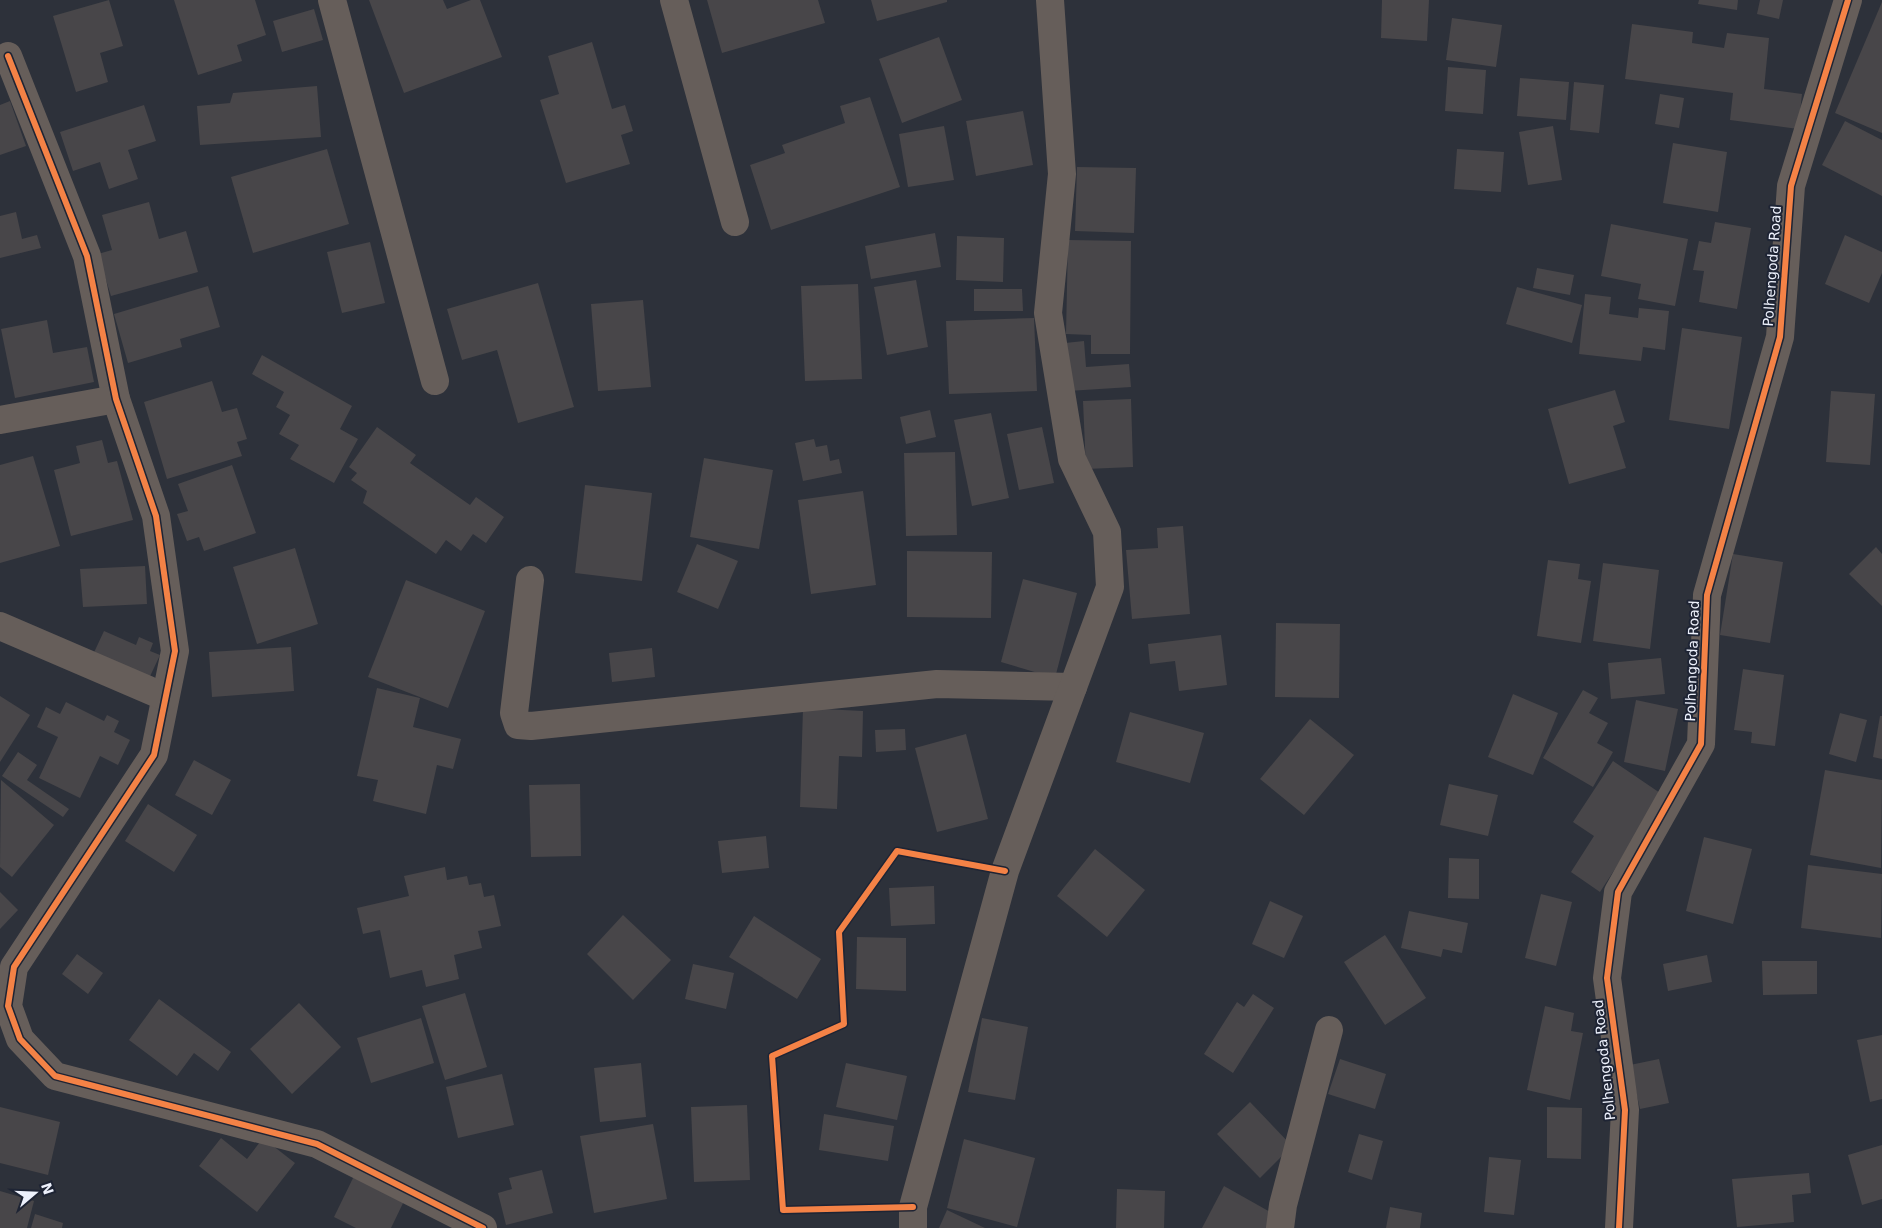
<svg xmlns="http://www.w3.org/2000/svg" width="1882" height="1228" viewBox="0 0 1882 1228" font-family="'DejaVu Sans',sans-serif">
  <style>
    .building { fill: #484649 }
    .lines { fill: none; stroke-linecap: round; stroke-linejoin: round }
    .minor { stroke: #665e5a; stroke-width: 28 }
    .cycleway-casing { stroke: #1e2434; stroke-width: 9 }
    .cycleway { stroke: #f48246; stroke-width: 6 }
    .labels { text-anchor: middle; stroke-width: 4; stroke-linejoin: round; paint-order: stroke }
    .street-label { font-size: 14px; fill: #edf1fc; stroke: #1e2434 }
  </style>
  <rect width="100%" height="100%" fill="#2d313a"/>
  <g class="building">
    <path d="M 109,0 L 123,46 L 100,53 L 108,82 L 76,92 L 53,16 Z"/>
    <path d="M 174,0 L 255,0 L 266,35 L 237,45 L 242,61 L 198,75 Z"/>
    <path d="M 369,0 L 443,0 L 447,9 L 471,0 L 480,0 L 502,57 L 404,93 Z"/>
    <path d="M 707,0 L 818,0 L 825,23 L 722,53 Z"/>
    <path d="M 871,0 L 947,0 L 947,2 L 877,21 Z"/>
    <path d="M 1382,0 L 1429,0 L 1427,41 L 1381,38 Z"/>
    <path d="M 1699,0 L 1738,0 L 1737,10 L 1698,4 Z"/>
    <path d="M 1760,0 L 1783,0 L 1779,19 L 1757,14 Z"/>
    <path d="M 1882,2 L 1882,133 L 1835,113 Z"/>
    <path d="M 314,9 L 323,40 L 282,52 L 273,21 Z"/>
    <path d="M 1452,18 L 1502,25 L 1496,67 L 1446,60 Z"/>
    <path d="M 1632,24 L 1693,32 L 1692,43 L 1724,48 L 1727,33 L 1769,38 L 1764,89 L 1802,94 L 1798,129 L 1730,120 L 1733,93 L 1625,79 Z"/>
    <path d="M 939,37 L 962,100 L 902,123 L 879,59 Z"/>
    <path d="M 592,42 L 612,109 L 625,105 L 633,131 L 621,135 L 630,164 L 566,183 L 540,100 L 559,94 L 548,56 Z"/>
    <path d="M 1448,67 L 1486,70 L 1483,114 L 1445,111 Z"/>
    <path d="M 1520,78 L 1569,82 L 1566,120 L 1517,116 Z"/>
    <path d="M 1574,82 L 1604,85 L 1599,133 L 1570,130 Z"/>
    <path d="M 317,86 L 321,137 L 200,145 L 197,106 L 230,103 L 233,93 Z"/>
    <path d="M 1660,94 L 1684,98 L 1679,128 L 1655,124 Z"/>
    <path d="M 870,97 L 900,187 L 771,230 L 750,165 L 785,153 L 782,145 L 845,123 L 840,106 Z"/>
    <path d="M 10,101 L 26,146 L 0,155 L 0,105 Z"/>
    <path d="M 144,105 L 156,141 L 128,150 L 138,179 L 109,189 L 100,162 L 73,171 L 60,132 Z"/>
    <path d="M 1023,111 L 1033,165 L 976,176 L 966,121 Z"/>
    <path d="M 1845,121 L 1882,140 L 1882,196 L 1822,165 Z"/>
    <path d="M 944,126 L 954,180 L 908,187 L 899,134 Z"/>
    <path d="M 1553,126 L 1562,180 L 1528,185 L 1519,132 Z"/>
    <path d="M 1673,143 L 1727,152 L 1718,212 L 1663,203 Z"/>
    <path d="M 327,149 L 349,224 L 253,253 L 231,177 Z"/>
    <path d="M 1457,149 L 1504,152 L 1501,192 L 1454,189 Z"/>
    <path d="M 1077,167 L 1136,168 L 1134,233 L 1075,231 Z"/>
    <path d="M 149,202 L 159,239 L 186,231 L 198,272 L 111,296 L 98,254 L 112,250 L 102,215 Z"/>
    <path d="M 16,212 L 22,239 L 37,235 L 41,248 L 0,258 L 0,216 Z"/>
    <path d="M 1715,222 L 1751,228 L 1737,309 L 1699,302 L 1704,271 L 1693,270 L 1699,241 L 1711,243 Z"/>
    <path d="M 1611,224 L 1688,239 L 1675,306 L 1638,299 L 1641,284 L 1601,276 Z"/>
    <path d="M 935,233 L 941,267 L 871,279 L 865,246 Z"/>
    <path d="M 1845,235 L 1882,252 L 1882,273 L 1869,303 L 1825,284 Z"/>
    <path d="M 957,236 L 1004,238 L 1003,282 L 956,280 Z"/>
    <path d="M 1068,240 L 1131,241 L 1130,354 L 1091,354 L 1091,335 L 1066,334 Z"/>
    <path d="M 370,242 L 385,303 L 342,313 L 327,252 Z"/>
    <path d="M 1537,268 L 1574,275 L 1570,295 L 1533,288 Z"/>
    <path d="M 916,280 L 928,347 L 887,355 L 874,287 Z"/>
    <path d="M 538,283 L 574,407 L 518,423 L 497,350 L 462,360 L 447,309 Z"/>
    <path d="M 858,284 L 862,379 L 805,381 L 801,286 Z"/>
    <path d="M 208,286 L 220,327 L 180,339 L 182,347 L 128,363 L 114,314 Z"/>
    <path d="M 1517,287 L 1582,305 L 1572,343 L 1506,324 Z"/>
    <path d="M 974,289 L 1022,289 L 1023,311 L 974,311 Z"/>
    <path d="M 1585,294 L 1611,297 L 1609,314 L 1638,318 L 1639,308 L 1669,311 L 1665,350 L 1643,347 L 1641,361 L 1579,354 Z"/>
    <path d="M 643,300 L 651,387 L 598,391 L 591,304 Z"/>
    <path d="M 1034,318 L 1037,391 L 949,394 L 946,321 Z"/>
    <path d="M 47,320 L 53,353 L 87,347 L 94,382 L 15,398 L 1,329 Z"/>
    <path d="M 1682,328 L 1742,337 L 1729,429 L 1669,420 Z"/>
    <path d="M 1084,341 L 1086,367 L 1129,364 L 1131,387 L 1068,391 L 1065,343 Z"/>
    <path d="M 262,355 L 352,406 L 340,429 L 358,439 L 334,483 L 290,459 L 299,445 L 279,434 L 290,415 L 276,407 L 284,392 L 252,374 Z"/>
    <path d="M 212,381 L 222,412 L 237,408 L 247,439 L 237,442 L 242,456 L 167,479 L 144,402 Z"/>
    <path d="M 1615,390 L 1625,422 L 1613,426 L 1626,468 L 1569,484 L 1548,409 Z"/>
    <path d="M 1831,391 L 1875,394 L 1870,465 L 1826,462 Z"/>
    <path d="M 1131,399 L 1133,467 L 1086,469 L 1083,401 Z"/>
    <path d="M 930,410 L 936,437 L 906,444 L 900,417 Z"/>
    <path d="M 991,413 L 1009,498 L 972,506 L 954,420 Z"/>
    <path d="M 377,427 L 416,455 L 410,463 L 470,505 L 476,497 L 504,517 L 486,543 L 473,534 L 461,551 L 446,540 L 436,554 L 363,503 L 367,491 L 351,480 L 357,473 L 349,467 Z"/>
    <path d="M 1042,427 L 1054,483 L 1019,490 L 1007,434 Z"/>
    <path d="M 814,439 L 816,447 L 827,445 L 830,461 L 839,459 L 842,473 L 803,481 L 795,443 Z"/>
    <path d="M 102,440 L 108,463 L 117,461 L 133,520 L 71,536 L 54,470 L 80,463 L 76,446 Z"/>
    <path d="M 955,452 L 957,535 L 906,536 L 904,453 Z"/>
    <path d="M 33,456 L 60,546 L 0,563 L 0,465 Z"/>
    <path d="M 704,458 L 773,470 L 759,549 L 690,537 Z"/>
    <path d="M 232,465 L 256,533 L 204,551 L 199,537 L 187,541 L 177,514 L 188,511 L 178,484 Z"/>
    <path d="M 585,485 L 652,493 L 642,581 L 575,573 Z"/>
    <path d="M 863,491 L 876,585 L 811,594 L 798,500 Z"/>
    <path d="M 1183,526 L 1190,614 L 1132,619 L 1126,550 L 1158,548 L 1157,528 Z"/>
    <path d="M 697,544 L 738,561 L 718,609 L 677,592 Z"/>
    <path d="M 1876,547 L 1882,554 L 1882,606 L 1849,574 Z"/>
    <path d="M 295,548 L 318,624 L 257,644 L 233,567 Z"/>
    <path d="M 907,551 L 992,552 L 991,618 L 907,617 Z"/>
    <path d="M 1733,554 L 1783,562 L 1770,643 L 1720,635 Z"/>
    <path d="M 1548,560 L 1580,564 L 1578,579 L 1591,581 L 1581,643 L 1537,636 Z"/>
    <path d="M 1603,563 L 1659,570 L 1650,649 L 1593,641 Z"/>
    <path d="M 145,566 L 147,604 L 83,607 L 80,569 Z"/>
    <path d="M 1023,579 L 1077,593 L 1055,678 L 1001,662 Z"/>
    <path d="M 406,580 L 485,611 L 448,708 L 368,677 Z"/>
    <path d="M 1276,623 L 1340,624 L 1339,698 L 1275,697 Z"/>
    <path d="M 104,631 L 136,645 L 139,637 L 153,643 L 150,651 L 160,655 L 145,687 L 90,661 Z"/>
    <path d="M 1221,635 L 1227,685 L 1179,691 L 1175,661 L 1150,664 L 1148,644 Z"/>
    <path d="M 291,647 L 294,691 L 212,697 L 209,652 Z"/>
    <path d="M 652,648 L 655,677 L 612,682 L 609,653 Z"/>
    <path d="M 1661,658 L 1665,694 L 1611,699 L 1608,663 Z"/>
    <path d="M 1743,669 L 1784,675 L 1775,746 L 1751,743 L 1752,732 L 1734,730 Z"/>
    <path d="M 377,688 L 420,698 L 413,727 L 461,739 L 453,769 L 437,765 L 426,814 L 373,801 L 378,780 L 357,776 Z"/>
    <path d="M 1583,690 L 1598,698 L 1589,713 L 1608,723 L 1597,743 L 1613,752 L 1593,787 L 1543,758 Z"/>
    <path d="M 1513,694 L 1558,713 L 1533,775 L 1488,757 Z"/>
    <path d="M 0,696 L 30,715 L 0,762 Z"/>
    <path d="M 1636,700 L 1678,709 L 1665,771 L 1624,762 Z"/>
    <path d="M 66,702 L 104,721 L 107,715 L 119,721 L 114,732 L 130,740 L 118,765 L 100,756 L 80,798 L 39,778 L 58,737 L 37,727 L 46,707 L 60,714 Z"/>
    <path d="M 803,708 L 863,711 L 862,757 L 839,756 L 837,809 L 800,807 Z"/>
    <path d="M 1130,712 L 1204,733 L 1190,783 L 1116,762 Z"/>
    <path d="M 1840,713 L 1867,720 L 1856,762 L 1829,754 Z"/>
    <path d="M 1880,716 L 1882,716 L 1882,759 L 1873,757 Z"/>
    <path d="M 1310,719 L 1354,755 L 1304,815 L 1260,779 Z"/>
    <path d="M 905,729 L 906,750 L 876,752 L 875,730 Z"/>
    <path d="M 966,734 L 988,819 L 937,832 L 915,748 Z"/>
    <path d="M 18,752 L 37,765 L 27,780 L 69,809 L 63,817 L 2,776 Z"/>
    <path d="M 194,760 L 231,780 L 212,815 L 175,795 Z"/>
    <path d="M 1613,761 L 1663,795 L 1600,892 L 1571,872 L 1594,836 L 1573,822 Z"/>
    <path d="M 1825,770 L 1882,780 L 1881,868 L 1810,855 Z"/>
    <path d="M 1,780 L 54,825 L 12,877 L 0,867 Z"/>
    <path d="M 580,784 L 581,856 L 531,857 L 529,785 Z"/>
    <path d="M 1449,784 L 1498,795 L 1488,836 L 1440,825 Z"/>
    <path d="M 148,804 L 197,835 L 174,872 L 125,841 Z"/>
    <path d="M 766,836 L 769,868 L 722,873 L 718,841 Z"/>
    <path d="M 1704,837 L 1752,849 L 1733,924 L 1686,911 Z"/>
    <path d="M 1095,849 L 1145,890 L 1107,937 L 1057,896 Z"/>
    <path d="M 1449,858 L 1479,859 L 1479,899 L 1448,898 Z"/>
    <path d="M 1808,865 L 1882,874 L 1881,938 L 1801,928 Z"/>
    <path d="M 445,867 L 447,880 L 467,876 L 469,885 L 481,883 L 484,897 L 494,895 L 501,926 L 478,931 L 482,948 L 454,955 L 459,979 L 426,987 L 422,970 L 390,978 L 380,930 L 363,934 L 357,908 L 409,896 L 404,876 Z"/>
    <path d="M 934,886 L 935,924 L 891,926 L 889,888 Z"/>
    <path d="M 0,892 L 18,910 L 0,929 Z"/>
    <path d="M 1541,894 L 1572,902 L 1556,966 L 1525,958 Z"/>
    <path d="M 1270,901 L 1303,916 L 1284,958 L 1252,944 Z"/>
    <path d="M 1409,911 L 1468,923 L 1462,953 L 1443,949 L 1441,957 L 1401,948 Z"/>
    <path d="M 623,915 L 671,960 L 633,1000 L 587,954 Z"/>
    <path d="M 754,916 L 821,959 L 797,999 L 729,957 Z"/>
    <path d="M 1385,935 L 1426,998 L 1385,1025 L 1344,962 Z"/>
    <path d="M 857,937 L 906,938 L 906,991 L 856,989 Z"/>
    <path d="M 77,954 L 103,973 L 88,994 L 62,974 Z"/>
    <path d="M 1707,955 L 1712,982 L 1668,991 L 1663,964 Z"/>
    <path d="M 1762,961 L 1817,961 L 1817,994 L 1763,995 Z"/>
    <path d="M 693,964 L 734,973 L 726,1009 L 685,999 Z"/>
    <path d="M 465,993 L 487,1067 L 445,1080 L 422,1006 Z"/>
    <path d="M 1253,994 L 1274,1008 L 1233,1073 L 1204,1054 L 1237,1002 L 1244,1007 Z"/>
    <path d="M 159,999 L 231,1052 L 218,1071 L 194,1053 L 177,1076 L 129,1040 Z"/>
    <path d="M 299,1003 L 341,1047 L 292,1094 L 250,1049 Z"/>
    <path d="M 1545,1006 L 1574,1013 L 1571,1031 L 1583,1033 L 1570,1100 L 1527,1090 Z"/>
    <path d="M 421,1018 L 434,1063 L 371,1083 L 357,1038 Z"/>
    <path d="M 982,1018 L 1028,1027 L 1015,1100 L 968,1092 Z"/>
    <path d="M 1882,1035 L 1882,1099 L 1870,1102 L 1857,1040 Z"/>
    <path d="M 1340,1059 L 1386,1074 L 1375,1109 L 1328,1094 Z"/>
    <path d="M 1659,1059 L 1669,1103 L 1640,1109 L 1630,1065 Z"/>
    <path d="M 641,1063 L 646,1117 L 600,1122 L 594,1068 Z"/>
    <path d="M 846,1063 L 907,1076 L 897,1120 L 836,1107 Z"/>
    <path d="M 502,1074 L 514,1125 L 458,1138 L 446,1087 Z"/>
    <path d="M 1250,1102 L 1292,1146 L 1260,1178 L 1217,1134 Z"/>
    <path d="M 747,1105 L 750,1180 L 694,1182 L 691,1107 Z"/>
    <path d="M 0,1107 L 60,1122 L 48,1175 L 0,1163 Z"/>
    <path d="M 1547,1107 L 1582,1108 L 1581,1159 L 1547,1158 Z"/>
    <path d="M 824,1114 L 894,1126 L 888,1161 L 819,1150 Z"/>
    <path d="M 653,1124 L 667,1199 L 594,1213 L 580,1136 Z"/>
    <path d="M 1359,1134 L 1383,1141 L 1372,1180 L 1348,1172 Z"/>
    <path d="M 221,1138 L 247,1159 L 263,1138 L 295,1163 L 257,1212 L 199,1166 Z"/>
    <path d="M 964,1139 L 1035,1158 L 1017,1227 L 947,1208 Z"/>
    <path d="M 1882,1145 L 1882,1199 L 1862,1205 L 1848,1155 Z"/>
    <path d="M 1489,1157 L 1521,1160 L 1514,1215 L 1484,1212 Z"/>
    <path d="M 542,1170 L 553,1213 L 506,1225 L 498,1193 L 512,1189 L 509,1178 Z"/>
    <path d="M 1809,1173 L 1811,1193 L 1792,1195 L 1794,1222 L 1737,1227 L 1732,1179 Z"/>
    <path d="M 355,1174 L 405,1199 L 391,1228 L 356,1228 L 334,1217 Z"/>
    <path d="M 1224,1186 L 1274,1214 L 1267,1228 L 1202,1228 Z"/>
    <path d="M 1117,1189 L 1165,1191 L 1164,1228 L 1116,1228 Z"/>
    <path d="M 0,1191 L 34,1201 L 27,1228 L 0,1228 Z"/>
    <path d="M 1390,1207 L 1422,1213 L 1420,1228 L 1386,1228 Z"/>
    <path d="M 947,1210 L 985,1228 L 939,1228 Z"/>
    <path d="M 35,1214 L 63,1223 L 62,1228 L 31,1228 Z"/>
  </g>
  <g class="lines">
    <g class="minor">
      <path d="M 332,0 L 435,381"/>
      <path d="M 674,0 L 735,222"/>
      <path d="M 8,56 L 87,256 L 116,399 L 156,516 L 175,651 L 154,755 L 14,967 L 8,1006 L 20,1039 L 55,1076 L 317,1144 L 483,1228"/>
      <path d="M 0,420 L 116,399"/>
      <path d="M 530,580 L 514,713 L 518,725 L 531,726 L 937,684 L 1073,687"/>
      <path d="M 0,626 L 165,697"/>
      <path d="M 913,1228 L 913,1207 L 1005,871 L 1110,587 L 1107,532 L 1072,459 L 1048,313 L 1062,174 L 1050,0"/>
      <path d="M 1280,1228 L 1283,1205 L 1329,1030"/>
      <path d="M 1619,1228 L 1625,1110 L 1607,978 L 1618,892 L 1701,744 L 1707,595 L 1780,337 L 1791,186 L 1848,0"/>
    </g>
    <g class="cycleway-casing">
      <g id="cycleway">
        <path d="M 8,56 L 87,256 L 116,399 L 156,516 L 175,651 L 154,755 L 14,967 L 8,1006 L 20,1039 L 55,1076 L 317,1144 L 483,1228"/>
        <path d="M 913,1207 L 783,1210 L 772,1056 L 844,1024 L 839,932 L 897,851 L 1005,871"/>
        <path d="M 1619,1228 L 1625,1110 L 1607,978 L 1618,892 L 1701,744 L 1707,595 L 1780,337 L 1791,186 L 1848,0"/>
      </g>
    </g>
    <use href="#cycleway" class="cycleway"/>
  </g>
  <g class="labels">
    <g class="street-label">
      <text transform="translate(1772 266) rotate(-86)" y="5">Polhengoda Road</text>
      <text transform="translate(1692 661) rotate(-88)" y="5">Polhengoda Road</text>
      <text transform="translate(1604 1060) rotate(-96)" y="5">Polhengoda Road</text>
    </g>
  </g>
  <g transform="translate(35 1193) rotate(71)" stroke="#1e2434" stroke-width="4" paint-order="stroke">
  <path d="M0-4L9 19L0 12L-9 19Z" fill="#edf1fc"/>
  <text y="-8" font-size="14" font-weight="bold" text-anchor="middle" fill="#edf1fc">N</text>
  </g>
</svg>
